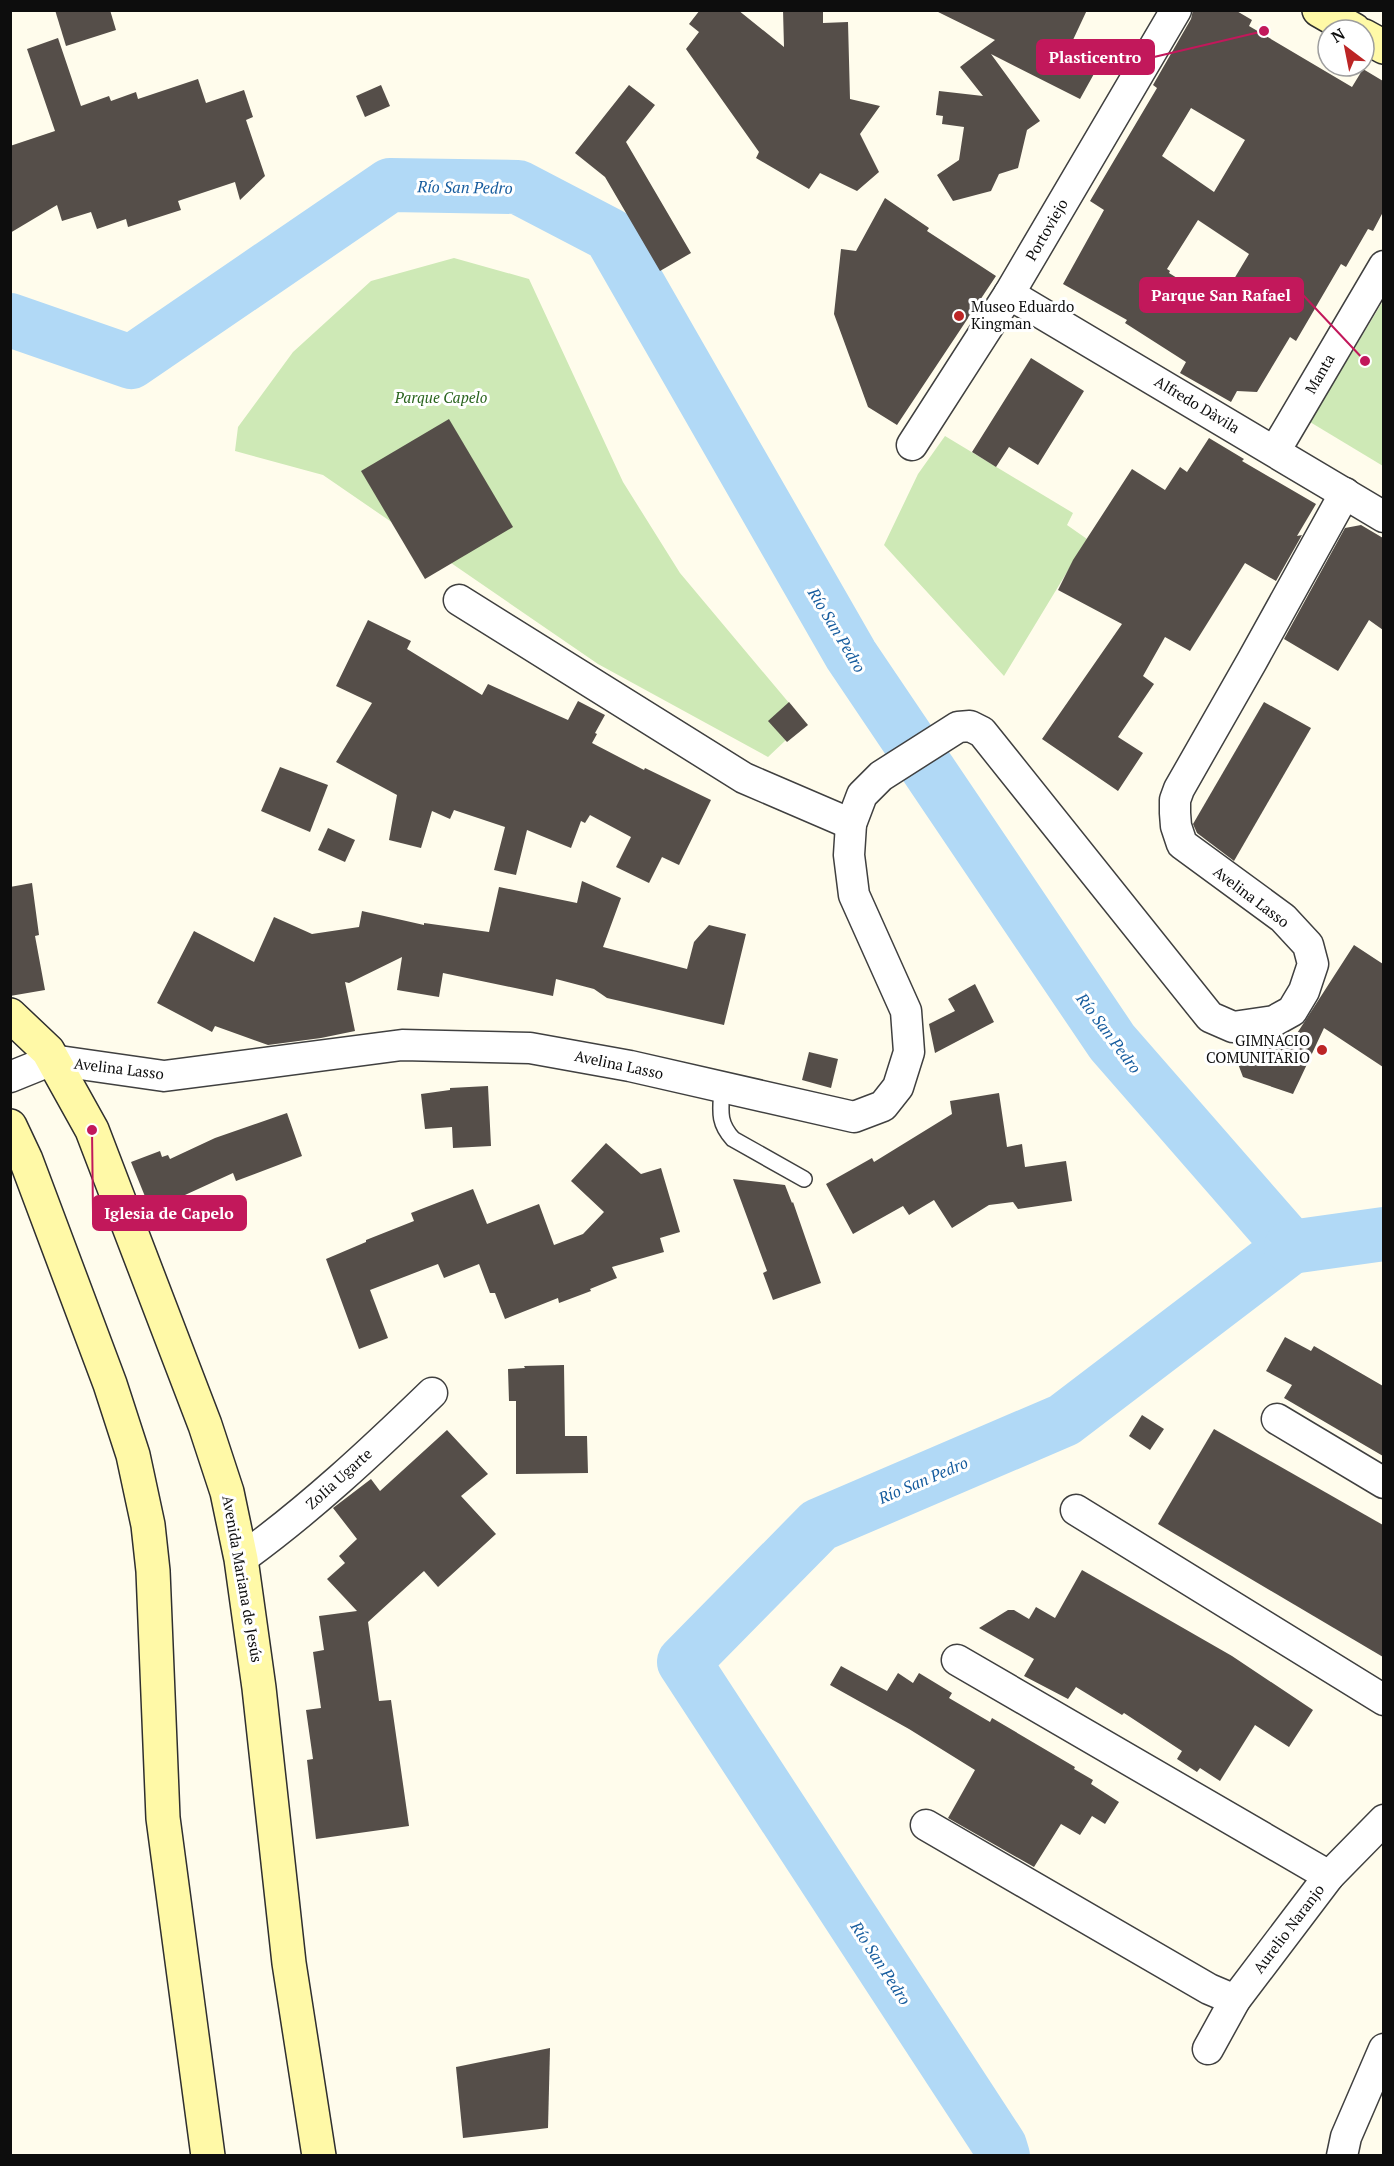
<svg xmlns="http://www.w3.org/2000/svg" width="1394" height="2166" viewBox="0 0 1394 2166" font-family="'PT Serif',serif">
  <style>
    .green { fill: #cee9b6 }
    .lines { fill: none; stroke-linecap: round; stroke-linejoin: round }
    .river { stroke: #b1d9f6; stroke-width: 54 }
    .building { fill: #554e49; fill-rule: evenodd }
    .lane-casing { stroke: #404040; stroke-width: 18 }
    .street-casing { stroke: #404040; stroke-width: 33 }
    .secondary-casing { stroke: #2f2f2f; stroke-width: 36 }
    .lane { stroke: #fff; stroke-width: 15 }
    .street { stroke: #fff; stroke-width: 30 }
    .secondary { stroke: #fff9a7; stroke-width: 33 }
    .poi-dot { fill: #bc2525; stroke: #fff; stroke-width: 2 }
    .labels { text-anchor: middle; stroke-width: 6; stroke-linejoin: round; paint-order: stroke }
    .street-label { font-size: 15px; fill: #0d0d0d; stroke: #fff }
    .poi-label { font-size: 15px; fill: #0d0d0d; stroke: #fff; text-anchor: start }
    .park-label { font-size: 15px; font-style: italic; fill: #29641d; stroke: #fff }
    .water-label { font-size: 16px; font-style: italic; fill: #165c9e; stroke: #fff }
    .leader { fill: none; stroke: #c2185b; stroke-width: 2 }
    .callout-dot { fill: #c2185b; stroke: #fff; stroke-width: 2 }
    .callout { fill: #c2185b; stroke: #c2185b; stroke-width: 2 }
    .callout-label { font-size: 16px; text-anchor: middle; font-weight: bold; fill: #fff }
  </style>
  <rect width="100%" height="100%" fill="#fffcec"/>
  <g class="green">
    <path d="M 454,258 L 529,279 L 623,482 L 680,573 L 805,722 L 768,757 L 598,664 L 323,475 L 235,451 L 238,427 L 293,352 L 371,281 Z"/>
    <path d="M 1383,301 L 1383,466 L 1310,422 Z"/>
    <path d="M 945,436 L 1073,513 L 1067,525 L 1087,539 L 1004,676 L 884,545 L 918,474 Z"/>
  </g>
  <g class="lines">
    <g class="river">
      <path d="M 10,320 L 131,362 L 390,185 L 518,187 L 610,235 L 851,655 L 1112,1042 L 1291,1247 L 1064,1420 L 819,1525 L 684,1662 L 1000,2146 L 1003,2156"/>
      <path d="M 1291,1247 L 1384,1234"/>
    </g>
  </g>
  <g class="building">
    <path d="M 55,10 L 110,10 L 116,30 L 66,46 Z"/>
    <path d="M 700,10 L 738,10 L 784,47 L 783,10 L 823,10 L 823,23 L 848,22 L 850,99 L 880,106 L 860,134 L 879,172 L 857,191 L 820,173 L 809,189 L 756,158 L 759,152 L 686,49 L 699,32 L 689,24 Z"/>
    <path d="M 934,10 L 1087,10 L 1065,57 L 1095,72 L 1080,99 L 991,54 L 1040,121 L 1027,130 L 1018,168 L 999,174 L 991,191 L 953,201 L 937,175 L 959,160 L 964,127 L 942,124 L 943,116 L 936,115 L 939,91 L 983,96 L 960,67 L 995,40 Z"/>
    <path d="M 1193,10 L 1235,10 L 1252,20 L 1249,26 L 1352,87 L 1363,69 L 1383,81 L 1383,212 L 1373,231 L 1368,229 L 1346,267 L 1341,264 L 1296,341 L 1290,337 L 1257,392 L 1237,391 L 1231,402 L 1180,373 L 1186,362 L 1125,323 L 1127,320 L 1063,284 L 1104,210 L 1090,201 L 1157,88 L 1153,85 L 1191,19 ZM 1191,108 L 1245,140 L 1214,192 L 1162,156 ZM 1198,220 L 1249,254 L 1219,304 L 1169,273 L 1170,271 L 1167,269 Z"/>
    <path d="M 58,38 L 81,106 L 109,96 L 111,101 L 136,92 L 138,99 L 198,79 L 206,103 L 244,90 L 253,117 L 246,120 L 265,176 L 240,200 L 235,182 L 178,201 L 181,210 L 128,227 L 126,219 L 97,229 L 91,212 L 62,221 L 57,205 L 10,233 L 10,146 L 55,131 L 27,49 Z"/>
    <path d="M 381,85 L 390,106 L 365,117 L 356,96 Z"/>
    <path d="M 629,85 L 655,105 L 626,142 L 691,253 L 660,271 L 605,177 L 575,153 Z"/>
    <path d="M 885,198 L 929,228 L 927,231 L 996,276 L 897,425 L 868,407 L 834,314 L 841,249 L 856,251 Z"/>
    <path d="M 1031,358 L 1084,391 L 1038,465 L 1009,447 L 996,467 L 972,452 Z"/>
    <path d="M 449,419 L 513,527 L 425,579 L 361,471 Z"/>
    <path d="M 1209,438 L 1244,459 L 1242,461 L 1316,504 L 1297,536 L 1302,535 L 1276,581 L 1245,563 L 1190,651 L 1165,637 L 1143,676 L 1154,684 L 1118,737 L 1143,753 L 1118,791 L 1042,739 L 1122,624 L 1058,590 L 1073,560 L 1132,469 L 1165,490 L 1180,467 L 1187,472 Z"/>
    <path d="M 1361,525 L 1383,538 L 1383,630 L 1369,620 L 1338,671 L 1284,639 L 1345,528 Z"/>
    <path d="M 368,620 L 411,641 L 407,649 L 482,695 L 488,684 L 568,720 L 578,701 L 605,715 L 595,733 L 597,734 L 592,743 L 644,770 L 645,768 L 711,800 L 679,865 L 662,857 L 649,883 L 616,867 L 631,837 L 590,815 L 585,823 L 581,821 L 571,848 L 527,830 L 516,875 L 494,870 L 505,827 L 454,810 L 450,819 L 432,811 L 421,848 L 389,840 L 397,795 L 336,762 L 372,703 L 336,686 Z"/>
    <path d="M 789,702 L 808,725 L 787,742 L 768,721 Z"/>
    <path d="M 1264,702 L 1311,728 L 1234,861 L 1197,833 L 1193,824 Z"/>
    <path d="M 280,767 L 328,785 L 310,832 L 261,811 Z"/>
    <path d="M 328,828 L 355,840 L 345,862 L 318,850 Z"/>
    <path d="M 582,881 L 621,898 L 603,947 L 687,969 L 694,942 L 709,925 L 746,934 L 724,1025 L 607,998 L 594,989 L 556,979 L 553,996 L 443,973 L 439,997 L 397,990 L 402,957 L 349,983 L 345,982 L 355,1031 L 321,1038 L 268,1045 L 215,1026 L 212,1032 L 157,1003 L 194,931 L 254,962 L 274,917 L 312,934 L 359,927 L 362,911 L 424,925 L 424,923 L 489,932 L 499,887 L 577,903 Z"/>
    <path d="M 32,883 L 39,935 L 35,936 L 45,990 L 10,996 L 10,887 Z"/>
    <path d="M 1354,945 L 1383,964 L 1383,1067 L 1324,1028 L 1293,1094 L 1243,1077 L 1235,1056 L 1262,1051 L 1294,1038 Z"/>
    <path d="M 975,984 L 994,1022 L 935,1053 L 929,1024 L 955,1011 L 948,999 Z"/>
    <path d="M 809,1052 L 838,1059 L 831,1088 L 802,1080 Z"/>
    <path d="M 488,1086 L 491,1146 L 453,1148 L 452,1127 L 425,1129 L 421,1094 L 450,1090 L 450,1088 Z"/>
    <path d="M 999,1093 L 1007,1147 L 1022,1144 L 1025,1167 L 1066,1161 L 1072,1201 L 1018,1209 L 1013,1202 L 989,1205 L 952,1228 L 934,1200 L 909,1215 L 903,1206 L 853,1234 L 826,1184 L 872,1158 L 874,1162 L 952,1114 L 950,1101 Z"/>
    <path d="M 287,1113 L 302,1156 L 236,1181 L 233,1173 L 185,1195 L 192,1212 L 157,1226 L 131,1162 L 160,1151 L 162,1157 L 168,1155 L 170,1159 L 215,1138 Z"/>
    <path d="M 606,1143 L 641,1174 L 661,1168 L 680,1232 L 660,1238 L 664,1252 L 612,1267 L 617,1278 L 590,1289 L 591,1291 L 559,1303 L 558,1298 L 505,1319 L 495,1293 L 490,1293 L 479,1264 L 444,1278 L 438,1264 L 370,1290 L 388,1338 L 359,1349 L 326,1259 L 366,1242 L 366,1240 L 414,1221 L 411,1213 L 473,1189 L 487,1224 L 539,1204 L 554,1245 L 583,1234 L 604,1212 L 571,1181 Z"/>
    <path d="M 733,1179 L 785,1185 L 792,1203 L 793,1202 L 821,1283 L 773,1300 L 763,1273 L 767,1271 Z"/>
    <path d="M 1285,1337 L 1311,1351 L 1314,1346 L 1383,1386 L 1383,1456 L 1284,1398 L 1292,1385 L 1266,1371 Z"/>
    <path d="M 564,1365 L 565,1436 L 587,1436 L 588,1473 L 516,1474 L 516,1401 L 509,1401 L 508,1369 L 525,1368 L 524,1366 Z"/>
    <path d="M 1142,1415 L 1164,1429 L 1150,1450 L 1129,1436 Z"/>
    <path d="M 1214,1429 L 1383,1525 L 1383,1657 L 1158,1524 Z"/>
    <path d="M 447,1430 L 488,1474 L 461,1496 L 496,1534 L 438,1587 L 424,1571 L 368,1622 L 379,1701 L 391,1700 L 409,1826 L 316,1839 L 307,1760 L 313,1759 L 306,1710 L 321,1708 L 313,1652 L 324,1650 L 319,1616 L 357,1611 L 327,1579 L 345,1563 L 339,1556 L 357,1539 L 333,1508 L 371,1479 L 380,1491 Z"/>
    <path d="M 1082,1570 L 1232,1656 L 1313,1710 L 1289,1747 L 1255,1725 L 1220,1781 L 1200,1768 L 1197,1772 L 1177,1759 L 1182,1751 L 1124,1713 L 1122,1715 L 1076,1687 L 1068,1699 L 1024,1676 L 1034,1659 L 979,1628 L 1008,1610 L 1014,1610 L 1029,1619 L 1036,1607 L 1055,1618 Z"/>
    <path d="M 841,1666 L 887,1691 L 898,1673 L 913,1683 L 919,1673 L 952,1693 L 949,1698 L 990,1722 L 992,1718 L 1075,1767 L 1074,1769 L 1093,1780 L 1091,1784 L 1119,1802 L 1105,1824 L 1092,1816 L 1080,1835 L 1061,1824 L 1034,1867 L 948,1818 L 975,1770 L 909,1729 L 830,1685 Z"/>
    <path d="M 550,2048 L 548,2128 L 463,2138 L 456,2067 Z"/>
  </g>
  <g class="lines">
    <g class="lane-casing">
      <path id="lane" d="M 722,1088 C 721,1109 717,1122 733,1139 L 804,1179"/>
    </g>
    <g class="street-casing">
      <g id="street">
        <path d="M 1009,294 L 1384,517"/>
        <path d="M 912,445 L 1009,294 L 1176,10"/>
        <path d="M 1275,451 L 1384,266"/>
        <path d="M 459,600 L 744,778 L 851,824"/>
        <path d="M 10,1077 L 52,1060 L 164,1076 L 402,1045 L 530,1048 L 630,1066 L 854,1117 L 883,1106 L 898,1087 L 909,1052 L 906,1011 L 854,895 L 849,855 L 851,824 L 862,795 L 881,776 L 958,727 L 970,726 L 982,732 L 1210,1017 L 1233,1027 L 1274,1021 L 1292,1011 L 1304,991 L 1313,964 L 1308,945 L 1283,918 L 1182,844 L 1176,826 L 1175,813 L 1175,800 L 1179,789 L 1252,661 L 1345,493"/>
        <path d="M 1277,1419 L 1384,1483"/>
        <path d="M 1076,1510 L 1384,1700"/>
        <path d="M 241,1559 C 310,1509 371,1452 432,1393"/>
        <path d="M 957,1660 L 1329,1876"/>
        <path d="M 926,1825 L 1209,1989 L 1235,2000"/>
        <path d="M 1208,2049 L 1235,2000 L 1329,1876 L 1384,1820"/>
        <path d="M 1342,2156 L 1346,2137 L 1384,2049"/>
      </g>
    </g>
    <g class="secondary-casing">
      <g id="secondary">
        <path d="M 1319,10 L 1354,30"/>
        <path d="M 1364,36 L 1384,47"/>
        <path d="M 10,1015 L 48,1051 L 92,1130 L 205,1425 L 227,1492 L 241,1559 L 259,1688 L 289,1963 L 319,2156"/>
        <path d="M 10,1126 L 26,1160 L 110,1384 L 133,1455 L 148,1525 L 153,1571 L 163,1818 L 208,2156"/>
      </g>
    </g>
    <use href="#lane" class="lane"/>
    <use href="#street" class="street"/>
    <use href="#secondary" class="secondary"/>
  </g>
  <g class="poi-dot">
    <circle cx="959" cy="316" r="6"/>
    <circle cx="1322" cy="1050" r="6"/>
  </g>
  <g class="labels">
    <g class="street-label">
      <text transform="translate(1047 230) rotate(-60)" y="5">Portoviejo</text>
      <text transform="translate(1320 374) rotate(-60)" y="5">Manta</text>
      <text transform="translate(1197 405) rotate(31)" y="5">Alfredo Dàvila</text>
      <text transform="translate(1251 897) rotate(37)" y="5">Avelina Lasso</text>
      <text transform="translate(619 1065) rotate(12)" y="5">Avelina Lasso</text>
      <text transform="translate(119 1069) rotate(7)" y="5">Avelina Lasso</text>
      <text transform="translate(339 1479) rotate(-42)" y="5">ZoIia Ugarte</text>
      <text transform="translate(242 1579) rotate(80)" y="5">Avenida Mariana de Jesús</text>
      <text transform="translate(1289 1929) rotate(-53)" y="5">Aurelio Naranjo</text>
    </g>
    <g class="poi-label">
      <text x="971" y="312">Museo Eduardo<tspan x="971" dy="17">Kingman</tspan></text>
      <text x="1310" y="1046" text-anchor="end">GIMNACIO<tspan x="1310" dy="17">COMUNITARIO</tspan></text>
    </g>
    <g class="park-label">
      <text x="441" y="403">Parque Capelo</text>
    </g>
    <g class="water-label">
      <text transform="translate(465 187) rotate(1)" y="6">Río San Pedro</text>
      <text transform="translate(837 630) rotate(59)" y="6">Río San Pedro</text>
      <text transform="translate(1109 1033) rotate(53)" y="6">Río San Pedro</text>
      <text transform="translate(923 1480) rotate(-23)" y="6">Río San Pedro</text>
      <text transform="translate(881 1963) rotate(57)" y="6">Río San Pedro</text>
    </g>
  </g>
  <path class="leader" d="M1264 31L1154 57M1365 361L1303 295M92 1130L93 1213"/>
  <g class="callout-dot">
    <circle cx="1264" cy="31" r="6"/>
    <circle cx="1365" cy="361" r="6"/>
    <circle cx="92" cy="1130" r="6"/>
  </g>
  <g class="callout">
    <rect x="1037" y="40" width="117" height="34" rx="6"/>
    <rect x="1140" y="278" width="163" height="34" rx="6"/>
    <rect x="93" y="1196" width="153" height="34" rx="6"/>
  </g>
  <g class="callout-label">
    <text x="1095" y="63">Plasticentro</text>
    <text x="1221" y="301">Parque San Rafael</text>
    <text x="169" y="1219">Iglesia de Capelo</text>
  </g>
  <rect width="1394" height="2166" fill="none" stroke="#0d0d0d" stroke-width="24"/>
  <g transform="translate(1346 48) rotate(328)"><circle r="28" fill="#ffffff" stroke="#9e9e9e" stroke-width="1.5"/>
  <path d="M0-4.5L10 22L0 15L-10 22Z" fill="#bc2525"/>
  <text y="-9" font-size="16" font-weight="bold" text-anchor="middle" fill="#0d0d0d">N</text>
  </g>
</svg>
